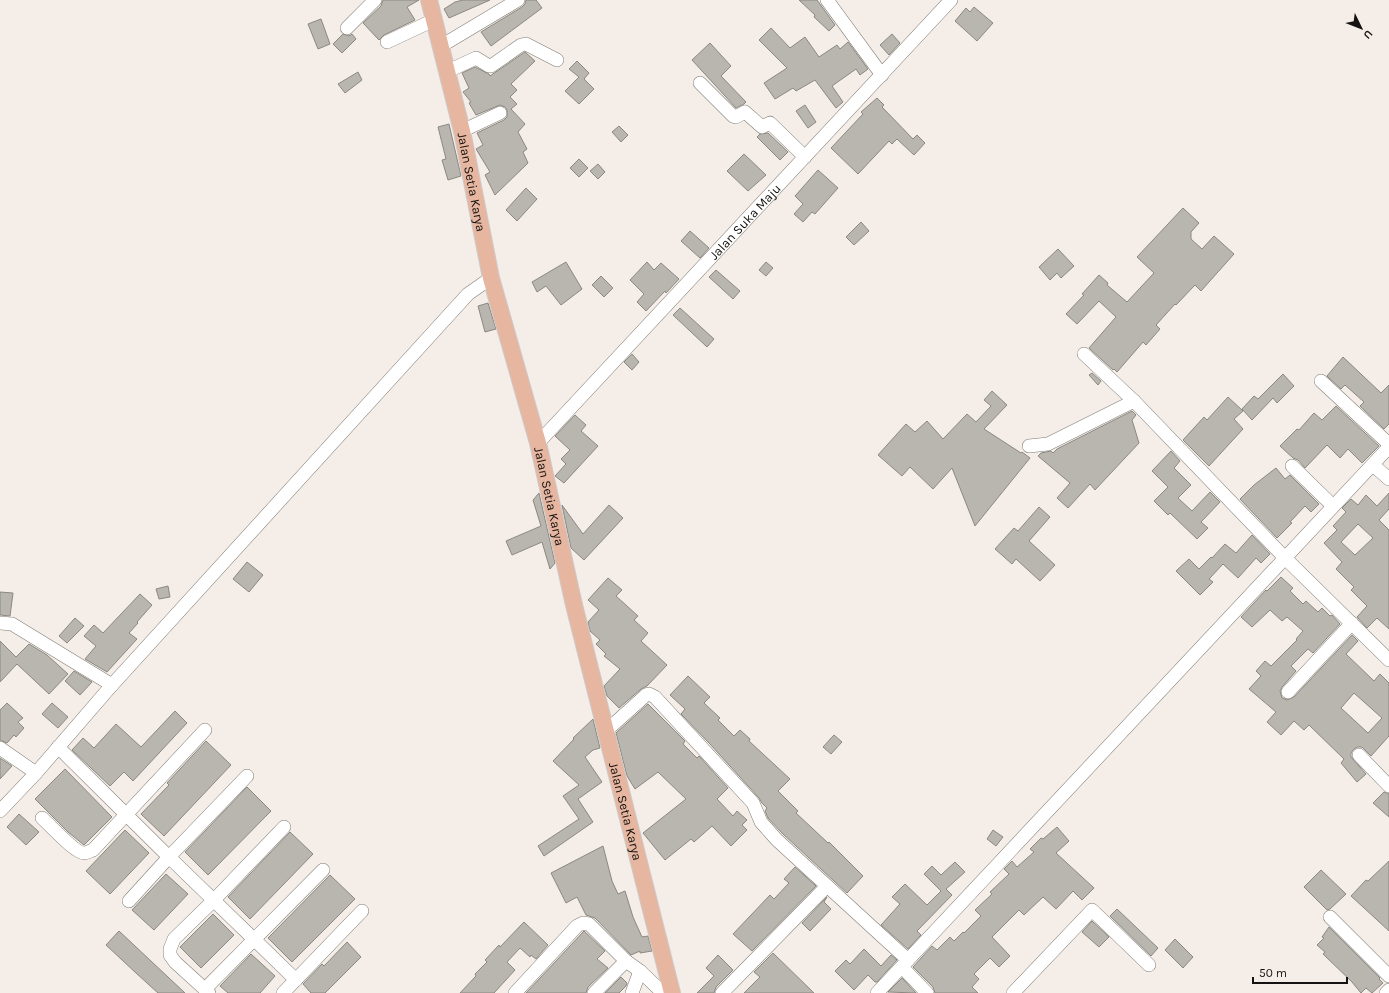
<svg xmlns="http://www.w3.org/2000/svg" width="1389" height="993" viewBox="0 0 1389 993" font-family="Karla,sans-serif">
  <style>
    .building { fill: #b9b6af; stroke: #8b8882; fill-rule: evenodd }
    .lines { fill: none; stroke-linecap: round; stroke-linejoin: round }
    .minor-casing { stroke: #817c76; stroke-width: 14 }
    .major-casing { stroke: #cccbcb; stroke-width: 18 }
    .minor { stroke: #fff; stroke-width: 13 }
    .major { stroke: #e7b6a0; stroke-width: 16 }
    .labels { text-anchor: middle; stroke-width: 3.5; stroke-linejoin: round; paint-order: stroke }
    .street-label { font-size: 13px; fill: #151311; stroke: #f5eee8 }
  </style>
  <rect width="100%" height="100%" fill="#f5eee8"/>
  <g class="building">
    <path d="M 383,0 L 419,0 L 407,7 L 415,20 L 384,35 L 379,40 L 363,23 L 381,6 Z"/>
    <path d="M 463,0 L 490,0 L 449,18 L 444,9 L 455,2 Z"/>
    <path d="M 526,0 L 536,0 L 542,8 L 491,46 L 481,32 L 522,7 L 525,4 Z"/>
    <path d="M 799,0 L 817,0 L 835,25 L 829,31 L 814,17 L 815,15 Z"/>
    <path d="M 974,7 L 993,23 L 977,41 L 955,21 L 966,8 L 970,12 Z"/>
    <path d="M 321,19 L 330,44 L 318,49 L 308,24 Z"/>
    <path d="M 771,28 L 790,48 L 805,37 L 819,57 L 837,45 L 840,49 L 848,42 L 868,69 L 860,75 L 856,69 L 832,86 L 843,102 L 836,108 L 815,80 L 796,91 L 793,88 L 775,99 L 764,83 L 787,68 L 759,40 Z"/>
    <path d="M 343,34 L 349,36 L 352,34 L 356,39 L 342,53 L 333,44 Z"/>
    <path d="M 892,34 L 900,43 L 889,55 L 880,45 Z"/>
    <path d="M 710,43 L 731,66 L 721,76 L 746,102 L 744,104 L 736,108 L 692,60 Z"/>
    <path d="M 525,52 L 535,61 L 511,84 L 517,90 L 510,97 L 517,104 L 511,109 L 525,124 L 518,132 L 527,149 L 523,152 L 528,163 L 495,195 L 485,175 L 490,172 L 476,149 L 483,145 L 477,133 L 504,120 L 507,117 L 507,110 L 505,107 L 500,105 L 476,115 L 469,103 L 471,102 L 463,92 L 469,88 L 462,73 L 475,67 L 489,74 L 490,76 Z"/>
    <path d="M 577,61 L 589,73 L 584,79 L 594,89 L 579,104 L 565,91 L 579,77 L 569,69 Z"/>
    <path d="M 358,72 L 362,80 L 345,93 L 338,84 Z"/>
    <path d="M 877,98 L 884,105 L 882,107 L 913,139 L 917,135 L 925,143 L 914,155 L 897,139 L 892,144 L 889,141 L 858,174 L 831,148 L 863,114 L 861,112 Z"/>
    <path d="M 805,105 L 816,122 L 808,128 L 796,111 Z"/>
    <path d="M 449,124 L 461,176 L 448,180 L 442,160 L 446,159 L 438,127 Z"/>
    <path d="M 619,126 L 628,135 L 621,142 L 612,132 Z"/>
    <path d="M 768,133 L 788,152 L 780,160 L 757,137 L 760,134 Z"/>
    <path d="M 744,154 L 766,175 L 748,191 L 727,171 Z"/>
    <path d="M 579,159 L 588,168 L 579,177 L 570,168 Z"/>
    <path d="M 598,164 L 605,172 L 598,179 L 590,171 Z"/>
    <path d="M 818,170 L 838,188 L 815,214 L 812,212 L 803,222 L 794,214 L 803,204 L 795,196 Z"/>
    <path d="M 526,188 L 537,199 L 517,221 L 506,210 Z"/>
    <path d="M 1183,208 L 1199,223 L 1191,232 L 1191,239 L 1202,249 L 1214,236 L 1234,254 L 1201,291 L 1195,285 L 1176,305 L 1175,304 L 1156,325 L 1160,329 L 1146,345 L 1143,342 L 1117,372 L 1114,369 L 1113,370 L 1089,348 L 1116,317 L 1099,301 L 1077,324 L 1066,314 L 1084,295 L 1082,294 L 1099,275 L 1108,283 L 1107,285 L 1127,302 L 1154,273 L 1137,257 Z"/>
    <path d="M 861,222 L 869,231 L 854,245 L 846,237 Z"/>
    <path d="M 690,231 L 709,248 L 700,258 L 681,241 Z"/>
    <path d="M 1058,249 L 1074,266 L 1061,278 L 1057,273 L 1050,280 L 1039,267 Z"/>
    <path d="M 566,262 L 582,289 L 561,305 L 546,286 L 537,292 L 532,282 Z"/>
    <path d="M 647,262 L 654,270 L 661,263 L 679,279 L 666,293 L 665,291 L 646,311 L 637,302 L 644,294 L 630,280 Z"/>
    <path d="M 766,262 L 773,268 L 766,276 L 759,270 Z"/>
    <path d="M 716,270 L 740,291 L 733,299 L 709,277 Z"/>
    <path d="M 601,276 L 613,288 L 604,297 L 592,285 Z"/>
    <path d="M 488,303 L 496,329 L 485,332 L 478,306 Z"/>
    <path d="M 680,308 L 714,339 L 707,347 L 673,315 Z"/>
    <path d="M 632,354 L 639,362 L 632,370 L 624,362 Z"/>
    <path d="M 1343,357 L 1381,393 L 1389,385 L 1389,424 L 1384,429 L 1360,406 L 1364,402 L 1345,385 L 1341,389 L 1327,376 Z"/>
    <path d="M 1092,373 L 1101,381 L 1098,385 L 1089,375 Z"/>
    <path d="M 1283,374 L 1294,386 L 1277,403 L 1273,398 L 1252,420 L 1242,409 L 1254,396 L 1258,399 Z"/>
    <path d="M 992,391 L 1007,405 L 984,429 L 1021,453 L 1022,452 L 1030,458 L 975,526 L 952,468 L 933,489 L 910,467 L 902,476 L 878,455 L 906,424 L 915,432 L 927,421 L 943,439 L 967,414 L 976,422 L 991,406 L 984,400 Z"/>
    <path d="M 1228,397 L 1243,411 L 1234,419 L 1243,429 L 1209,466 L 1183,440 L 1204,417 L 1207,420 Z"/>
    <path d="M 1336,406 L 1379,446 L 1362,463 L 1348,449 L 1340,458 L 1327,445 L 1305,468 L 1298,460 L 1293,458 L 1280,446 L 1297,429 L 1299,430 L 1314,413 L 1322,420 Z"/>
    <path d="M 1132,411 L 1136,415 L 1132,420 L 1139,443 L 1095,490 L 1090,484 L 1068,508 L 1057,498 L 1070,483 L 1038,456 L 1041,453 L 1051,451 L 1053,453 L 1057,449 Z"/>
    <path d="M 575,415 L 586,425 L 581,431 L 598,446 L 564,483 L 555,476 L 566,464 L 561,459 L 570,450 L 555,436 Z"/>
    <path d="M 1171,451 L 1180,461 L 1174,468 L 1191,485 L 1178,498 L 1192,511 L 1210,492 L 1220,502 L 1201,522 L 1208,528 L 1197,539 L 1170,513 L 1168,515 L 1154,501 L 1168,487 L 1152,471 Z"/>
    <path d="M 1276,468 L 1285,479 L 1290,475 L 1319,504 L 1311,512 L 1305,506 L 1290,522 L 1292,523 L 1277,538 L 1240,499 L 1254,485 Z"/>
    <path d="M 539,493 L 555,563 L 550,569 L 542,542 L 512,555 L 506,541 L 541,526 L 533,500 Z"/>
    <path d="M 1389,493 L 1389,509 L 1379,520 L 1389,530 L 1389,629 L 1377,618 L 1367,628 L 1357,617 L 1367,606 L 1351,590 L 1354,587 L 1336,569 L 1342,562 L 1324,543 L 1337,530 L 1333,526 L 1346,512 L 1342,508 L 1351,499 L 1358,505 L 1366,495 L 1377,506 ZM 1358,524 L 1373,538 L 1355,555 L 1341,542 Z"/>
    <path d="M 562,505 L 583,534 L 609,505 L 623,518 L 584,560 L 571,548 Z"/>
    <path d="M 1039,507 L 1050,517 L 1029,541 L 1055,565 L 1040,581 L 1016,559 L 1012,564 L 995,549 L 1014,528 L 1018,531 Z"/>
    <path d="M 1252,535 L 1270,554 L 1261,563 L 1256,558 L 1238,578 L 1223,564 L 1209,579 L 1213,582 L 1200,595 L 1176,571 L 1189,559 L 1199,569 L 1211,557 L 1212,558 L 1225,544 L 1236,553 Z"/>
    <path d="M 247,562 L 263,575 L 249,592 L 233,579 Z"/>
    <path d="M 1281,577 L 1293,588 L 1290,591 L 1303,604 L 1306,601 L 1318,612 L 1322,608 L 1330,616 L 1332,615 L 1340,624 L 1313,653 L 1308,649 L 1291,666 L 1296,671 L 1282,687 L 1280,691 L 1282,698 L 1287,700 L 1294,697 L 1352,635 L 1358,641 L 1346,654 L 1374,681 L 1380,674 L 1389,683 L 1389,736 L 1371,756 L 1362,747 L 1357,747 L 1353,750 L 1351,753 L 1351,757 L 1366,774 L 1357,782 L 1341,763 L 1344,759 L 1309,725 L 1304,730 L 1294,721 L 1281,735 L 1267,722 L 1276,712 L 1249,689 L 1261,676 L 1256,671 L 1265,661 L 1271,666 L 1297,640 L 1296,639 L 1303,631 L 1287,617 L 1282,621 L 1270,610 L 1252,627 L 1241,617 L 1266,590 L 1267,591 ZM 1354,693 L 1382,718 L 1368,733 L 1341,708 Z"/>
    <path d="M 608,578 L 622,590 L 616,596 L 638,616 L 634,620 L 648,633 L 641,641 L 667,665 L 647,686 L 641,689 L 619,708 L 607,696 L 604,686 L 620,669 L 604,656 L 606,654 L 596,644 L 600,640 L 590,631 L 588,622 L 599,610 L 588,600 Z"/>
    <path d="M 168,586 L 170,597 L 159,599 L 156,589 Z"/>
    <path d="M 0,592 L 13,593 L 10,616 L 0,615 Z"/>
    <path d="M 140,594 L 152,605 L 137,622 L 138,623 L 129,633 L 137,639 L 107,672 L 85,659 L 96,646 L 84,636 L 94,625 L 103,633 Z"/>
    <path d="M 75,618 L 84,626 L 67,643 L 59,636 Z"/>
    <path d="M 0,641 L 16,657 L 29,644 L 47,655 L 68,674 L 49,694 L 17,664 L 0,682 Z"/>
    <path d="M 74,671 L 92,682 L 80,695 L 65,681 Z"/>
    <path d="M 688,676 L 710,697 L 704,703 L 720,718 L 718,720 L 734,736 L 740,730 L 750,739 L 749,741 L 790,779 L 778,791 L 798,811 L 796,813 L 828,843 L 829,842 L 863,876 L 847,893 L 783,834 L 768,818 L 765,811 L 767,808 L 762,803 L 759,798 L 710,744 L 681,714 L 685,709 L 670,695 Z"/>
    <path d="M 7,703 L 23,718 L 18,722 L 24,728 L 16,737 L 14,735 L 7,743 L 0,740 L 0,710 Z"/>
    <path d="M 52,703 L 68,717 L 58,728 L 42,714 Z"/>
    <path d="M 648,704 L 685,741 L 683,744 L 697,758 L 699,756 L 728,788 L 717,799 L 733,816 L 737,811 L 747,820 L 742,825 L 747,830 L 731,846 L 712,826 L 694,842 L 691,839 L 665,860 L 643,833 L 686,799 L 658,772 L 635,789 L 627,776 L 616,733 Z"/>
    <path d="M 175,711 L 187,723 L 133,781 L 124,772 L 110,786 L 72,750 L 83,738 L 94,748 L 116,724 L 141,747 Z"/>
    <path d="M 593,719 L 600,748 L 593,750 L 585,757 L 602,782 L 578,799 L 593,822 L 544,856 L 538,846 L 579,819 L 563,796 L 579,785 L 553,761 L 574,739 L 573,738 Z"/>
    <path d="M 834,735 L 842,742 L 831,754 L 823,747 Z"/>
    <path d="M 206,741 L 231,765 L 164,836 L 141,814 L 169,785 L 167,783 Z"/>
    <path d="M 0,758 L 12,766 L 0,779 Z"/>
    <path d="M 65,769 L 112,817 L 84,845 L 68,832 L 35,799 Z"/>
    <path d="M 247,787 L 271,811 L 208,875 L 185,852 Z"/>
    <path d="M 1384,792 L 1389,794 L 1389,817 L 1373,803 Z"/>
    <path d="M 19,814 L 39,832 L 26,845 L 7,827 Z"/>
    <path d="M 1057,827 L 1069,841 L 1056,853 L 1094,888 L 1082,900 L 1073,891 L 1056,909 L 1043,897 L 1024,915 L 1019,910 L 992,937 L 1010,956 L 999,967 L 990,958 L 974,974 L 979,979 L 972,987 L 978,993 L 935,993 L 933,987 L 913,967 L 932,946 L 937,950 L 950,937 L 954,941 L 963,932 L 964,933 L 981,916 L 975,910 L 992,894 L 990,892 L 1009,874 L 1004,869 L 1012,861 L 1017,867 L 1034,852 L 1030,849 L 1041,838 L 1043,839 Z"/>
    <path d="M 125,830 L 149,853 L 110,894 L 86,871 Z"/>
    <path d="M 993,830 L 1003,837 L 996,846 L 987,839 Z"/>
    <path d="M 290,832 L 313,854 L 250,919 L 228,897 Z"/>
    <path d="M 603,846 L 612,881 L 618,894 L 625,891 L 633,917 L 642,937 L 648,936 L 652,951 L 640,953 L 640,951 L 631,955 L 595,918 L 586,915 L 577,897 L 566,903 L 551,873 Z"/>
    <path d="M 1389,861 L 1389,931 L 1351,896 L 1366,880 L 1368,881 Z"/>
    <path d="M 955,862 L 965,872 L 946,889 L 952,895 L 917,931 L 921,935 L 908,949 L 881,925 L 900,904 L 892,897 L 905,884 L 927,905 L 941,891 L 924,874 L 932,866 L 941,875 Z"/>
    <path d="M 795,867 L 816,886 L 752,951 L 733,934 L 770,895 L 774,899 L 789,883 L 784,879 Z"/>
    <path d="M 1321,870 L 1346,894 L 1330,909 L 1327,910 L 1304,887 Z"/>
    <path d="M 166,874 L 188,894 L 154,930 L 132,910 Z"/>
    <path d="M 330,875 L 355,899 L 292,962 L 268,938 Z"/>
    <path d="M 827,897 L 824,902 L 831,909 L 810,931 L 802,923 Z"/>
    <path d="M 1117,909 L 1158,948 L 1151,956 L 1110,916 Z"/>
    <path d="M 213,914 L 234,935 L 201,968 L 180,947 Z"/>
    <path d="M 1092,921 L 1109,937 L 1099,947 L 1082,932 Z"/>
    <path d="M 524,922 L 548,945 L 536,959 L 531,955 L 530,957 L 520,948 L 507,962 L 515,970 L 494,993 L 460,993 L 476,976 L 475,974 L 487,962 L 485,960 L 499,945 L 500,947 Z"/>
    <path d="M 1329,927 L 1380,978 L 1379,979 L 1383,983 L 1372,993 L 1366,988 L 1361,993 L 1352,982 L 1323,954 L 1325,952 L 1317,945 L 1324,938 L 1322,937 Z"/>
    <path d="M 119,931 L 135,946 L 185,993 L 158,993 L 136,973 L 106,945 Z"/>
    <path d="M 584,931 L 605,951 L 597,959 L 608,968 L 588,987 L 586,993 L 526,993 Z"/>
    <path d="M 1175,939 L 1193,957 L 1183,968 L 1165,950 Z"/>
    <path d="M 347,942 L 361,957 L 325,993 L 311,993 L 303,984 L 322,964 L 324,966 Z"/>
    <path d="M 864,949 L 881,966 L 891,955 L 897,960 L 877,982 L 875,982 L 868,975 L 854,990 L 835,971 L 846,960 L 850,964 Z"/>
    <path d="M 773,953 L 814,993 L 744,993 L 760,977 L 754,972 Z"/>
    <path d="M 251,954 L 275,976 L 260,993 L 228,993 L 220,986 Z"/>
    <path d="M 718,955 L 733,970 L 716,987 L 714,993 L 697,993 L 714,976 L 706,968 Z"/>
    <path d="M 621,977 L 627,983 L 626,986 L 619,993 L 605,993 Z"/>
    <path d="M 902,978 L 916,993 L 888,992 Z"/>
  </g>
  <g class="lines">
    <g class="minor-casing">
      <g id="minor">
        <path d="M 827,0 L 882,75"/>
        <path d="M 347,28 L 375,0"/>
        <path d="M 387,42 L 434,20"/>
        <path d="M 441,46 L 518,0"/>
        <path d="M 446,72 L 476,58 L 489,66 L 491,66 L 521,45 L 526,44 L 557,60"/>
        <path d="M 700,83 L 733,116 L 736,117 L 745,112 L 762,127 L 770,123 L 805,157"/>
        <path d="M 462,131 L 500,113"/>
        <path d="M 1084,354 L 1134,401 L 1285,558 L 1389,660"/>
        <path d="M 1321,381 L 1389,444"/>
        <path id="s1" d="M 538,443 L 951,0"/>
        <path d="M 1029,446 L 1048,444 L 1134,401"/>
        <path d="M 1373,465 L 1389,479"/>
        <path d="M 1292,466 L 1333,506"/>
        <path d="M 0,623 L 12,624 L 112,685"/>
        <path d="M 1288,692 L 1352,623"/>
        <path d="M 606,731 L 646,695 L 649,694 L 655,697 L 753,803 L 761,822 L 777,840 L 908,960"/>
        <path d="M 58,747 L 169,857 L 129,901"/>
        <path d="M 0,748 L 36,773"/>
        <path d="M 1359,755 L 1389,786"/>
        <path d="M 247,776 L 169,857 L 296,980"/>
        <path d="M 0,811 L 36,773 L 112,685 L 468,294 L 491,278"/>
        <path d="M 42,818 C 50,825 75,853 84,853 C 87,853 90,851 93,850 L 205,730"/>
        <path d="M 1330,917 L 1389,976"/>
        <path d="M 902,967 L 927,993"/>
        <path d="M 205,989 L 323,870"/>
        <path d="M 209,993 L 175,962 L 170,955 L 170,949 L 174,939 L 213,901 L 284,827"/>
        <path d="M 283,993 L 362,911"/>
        <path d="M 515,993 L 577,926 L 583,923 L 589,924 L 626,961 L 640,971 L 663,993"/>
        <path d="M 594,993 L 626,961"/>
        <path d="M 632,993 L 640,971"/>
        <path d="M 722,993 L 827,886"/>
        <path d="M 877,993 L 1389,447"/>
        <path d="M 1013,993 L 1092,910 L 1149,965"/>
        <path d="M 1386,993 L 1389,990"/>
      </g>
    </g>
    <g class="major-casing">
      <g id="major">
        <path id="s2" d="M 429,0 L 462,131 L 491,278 L 538,443 L 574,605 L 672,993"/>
      </g>
    </g>
    <use href="#minor" class="minor"/>
    <use href="#major" class="major"/>
  </g>
  <g class="labels">
    <g class="street-label">
      <text dy="5" stroke="none"><textPath href="#s2" startOffset="187">Jalan Setia Karya</textPath></text>
      <text dy="5" stroke="none"><textPath href="#s1" startOffset="303">Jalan Suka Maju</textPath></text>
      <text dy="5" stroke="none"><textPath href="#s2" startOffset="511">Jalan Setia Karya</textPath></text>
      <text dy="5" stroke="none"><textPath href="#s2" startOffset="835">Jalan Setia Karya</textPath></text>
    </g>
  </g>
  <g transform="translate(1361 28) rotate(133)" stroke="#f5eee8" stroke-width="3" paint-order="stroke">
  <path d="M0-3L7 15L0 10L-7 15Z" fill="#151311"/>
  <text y="-6" font-size="11" font-weight="bold" text-anchor="middle" fill="#151311">U</text>
  </g>
  <path d="M1253 977v6h94v-6" fill="none" stroke="#151311" stroke-width="2"/>
  <text x="1259" y="977" font-size="12" fill="#151311" stroke="#f5eee8" stroke-width="3" paint-order="stroke">50 m</text>
</svg>
